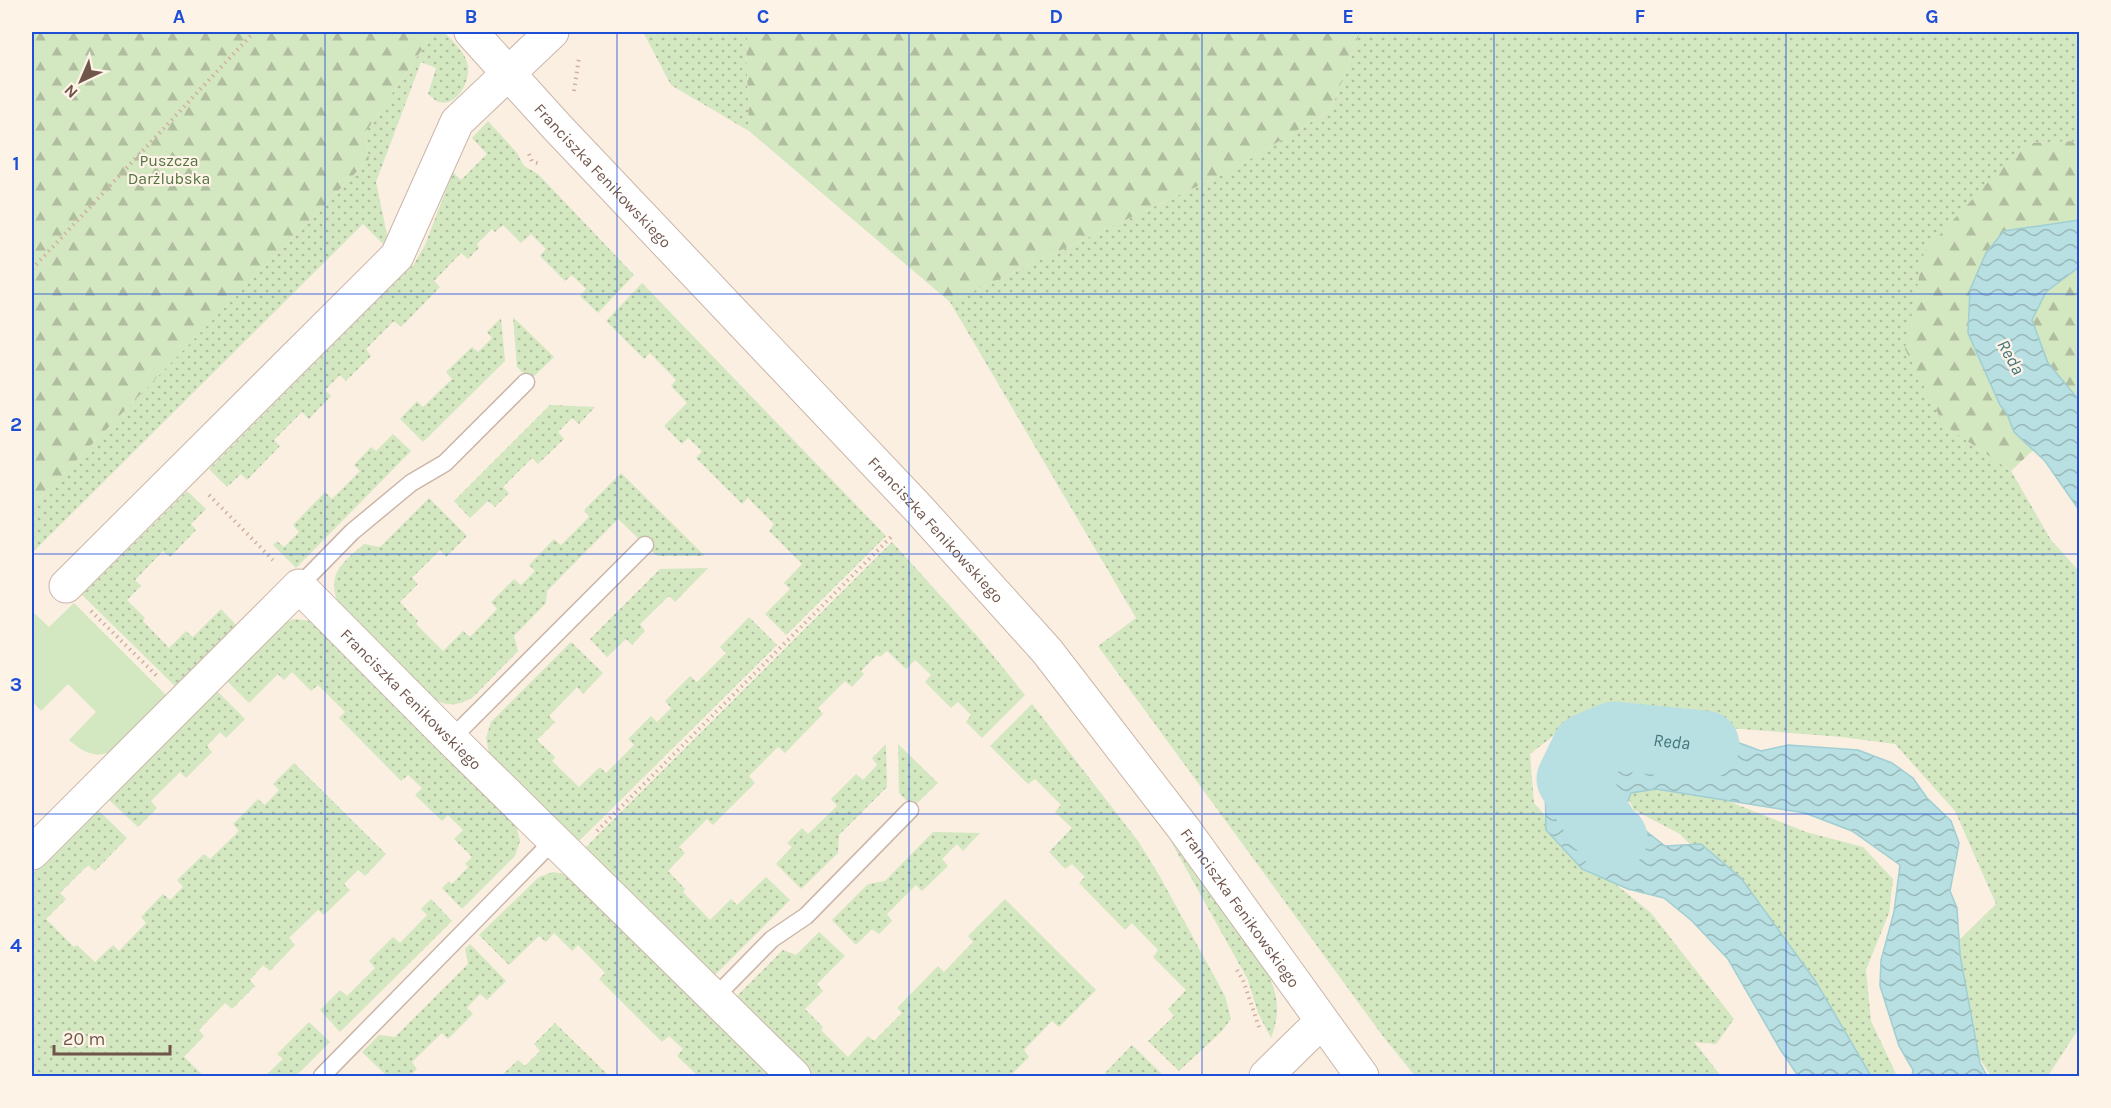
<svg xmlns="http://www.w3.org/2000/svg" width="2111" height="1108" viewBox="0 0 2111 1108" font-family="Karla,sans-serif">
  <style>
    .grass { fill: url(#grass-dots) }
    .forest { fill: url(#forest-firs) }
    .green { fill: #d3e7c1 }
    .water { fill: url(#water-waves); stroke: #9fced3; stroke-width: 1.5 }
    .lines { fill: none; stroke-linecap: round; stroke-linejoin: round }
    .river { stroke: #b8dfe2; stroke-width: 69 }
    .service-casing { stroke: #cab6a9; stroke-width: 19 }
    .minor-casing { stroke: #cab6a9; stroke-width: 35 }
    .path { stroke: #d2b09f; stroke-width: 4; stroke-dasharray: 1.5 4.5; stroke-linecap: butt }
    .service { stroke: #fff; stroke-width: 16 }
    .minor { stroke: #fff; stroke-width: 33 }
    .grid { fill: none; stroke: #1d4ed8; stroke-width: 1.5; stroke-opacity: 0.55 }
    .labels { text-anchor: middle; stroke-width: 4.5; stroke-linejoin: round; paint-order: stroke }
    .park-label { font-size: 16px; fill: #547543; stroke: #fef3e7 }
    .street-label { font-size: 16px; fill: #70554a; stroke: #fef3e7 }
    .water-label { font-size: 18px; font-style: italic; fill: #43767b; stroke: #fef3e7 }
    .neatline { fill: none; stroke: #1d4ed8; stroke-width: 2 }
    .grid-label { font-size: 20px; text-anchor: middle; font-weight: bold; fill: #1d4ed8 }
  </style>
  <defs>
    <pattern id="grass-dots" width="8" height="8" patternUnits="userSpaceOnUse" patternTransform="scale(1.5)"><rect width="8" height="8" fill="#d3e7c1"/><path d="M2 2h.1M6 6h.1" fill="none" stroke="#b0be9f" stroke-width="1.8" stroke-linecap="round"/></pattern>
    <pattern id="forest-firs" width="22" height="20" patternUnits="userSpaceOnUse" patternTransform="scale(1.5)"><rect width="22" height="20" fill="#d3e7c1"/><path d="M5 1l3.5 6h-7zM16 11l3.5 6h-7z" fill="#b0be9f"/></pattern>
    <pattern id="water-waves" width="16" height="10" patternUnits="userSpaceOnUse" patternTransform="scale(1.5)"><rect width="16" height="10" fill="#b8dfe2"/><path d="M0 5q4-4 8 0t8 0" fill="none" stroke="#9ab8b9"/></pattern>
  </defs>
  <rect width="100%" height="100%" fill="#faefe1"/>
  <g class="grass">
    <path d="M 434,32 L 444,32 C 453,42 466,52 468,67 C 470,81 457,107 439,102 C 435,101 432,97 428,94 L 436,68 L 421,62 L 376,182 L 387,235 L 388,239 L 383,244 L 363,224 L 32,553 L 32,506 L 369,159 L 365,133 Z"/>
    <path d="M 643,32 L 752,32 L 746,41 L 749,131 L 671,85 Z"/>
    <path d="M 1360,32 L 2079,32 L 2079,141 L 2024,143 L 1944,425 L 2011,471 L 2051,540 L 2079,571 L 2079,1028 L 2048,1076 L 1991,1076 L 1961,1030 L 1941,958 L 1996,904 L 1955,811 L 1895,744 L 1842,737 L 1717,727 L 1619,711 L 1566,726 L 1530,754 L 1534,803 L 1581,856 L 1651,913 L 1734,1019 L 1716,1044 L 1694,1042 L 1721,1076 L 1415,1076 L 1382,1035 L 1098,646 L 1136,618 L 950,302 L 1230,171 L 1331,110 Z"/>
    <path d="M 488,121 L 517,153 L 524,166 L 538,174 L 634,275 L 598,313 L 580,296 L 586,289 L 572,275 L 565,281 L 540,256 L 546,249 L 531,234 L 521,243 L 503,225 L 495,232 L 492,229 L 477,244 L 479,248 L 468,259 L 461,253 L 434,281 L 440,287 L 401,327 L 394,321 L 366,349 L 371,356 L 346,381 L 340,375 L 325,390 L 331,396 L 309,419 L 302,412 L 274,440 L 280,446 L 247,480 L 241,474 L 227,487 L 209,469 L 414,264 L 425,245 L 453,172 L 461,180 L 487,154 L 472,138 Z"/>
    <path d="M 642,283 L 886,536 L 786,635 L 765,614 L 790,589 L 784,583 L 802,564 L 769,531 L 774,524 L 748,498 L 742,504 L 696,458 L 702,451 L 688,438 L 682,444 L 664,426 L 687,403 L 671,386 L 676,380 L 650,353 L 644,359 L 606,321 Z"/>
    <path d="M 513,317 L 554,357 L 530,380 L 517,367 Z"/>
    <path d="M 501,318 L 505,361 L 423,442 L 400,419 L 417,401 L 423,407 L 452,379 L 446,372 L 472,347 L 478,352 L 492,338 L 487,332 Z"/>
    <path d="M 550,405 L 595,407 L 579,424 L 572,418 L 558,432 L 564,439 L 538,464 L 532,458 L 503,487 L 509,493 L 495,507 L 488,501 L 470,518 L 454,501 Z"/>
    <path d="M 393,434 L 411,451 L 296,568 L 273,545 L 277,541 L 284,547 L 299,532 L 293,525 L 325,492 L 332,499 L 360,471 L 354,465 L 371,447 L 376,451 Z"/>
    <path d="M 621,473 L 705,556 L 657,556 L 618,519 L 547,591 L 546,603 L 514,636 L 518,651 L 473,697 C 460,705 449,707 436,700 L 337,600 C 327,572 345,561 364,544 L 380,547 L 429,498 L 467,536 L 446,557 L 440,550 L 412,578 L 418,584 L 400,602 L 418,621 L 416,624 L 443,651 L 463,631 L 470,637 L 497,609 L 491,602 L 514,579 L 521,585 L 535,571 L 529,565 L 554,539 L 561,545 L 589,517 L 584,510 Z"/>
    <path d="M 187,491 L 206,509 L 191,524 L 196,530 L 170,557 L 163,551 L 135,580 L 141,586 L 127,600 L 145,618 L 143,621 L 169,648 L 186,631 L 193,637 L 221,609 L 237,626 L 175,686 L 82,595 Z"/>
    <path d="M 892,542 L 978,637 L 1025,695 L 982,738 L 966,722 L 971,715 L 958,702 L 951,708 L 925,682 L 931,675 L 915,660 L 906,669 L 887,651 L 880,657 L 877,655 L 861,671 L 864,674 L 852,687 L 845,681 L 818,708 L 823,714 L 785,753 L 778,747 L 749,776 L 755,783 L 713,825 L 707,819 L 679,847 L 685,853 L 668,871 L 685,889 L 683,892 L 710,920 L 731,899 L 737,905 L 766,877 L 790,900 L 713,977 L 584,849 Z"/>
    <path d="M 708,568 L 675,602 L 669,596 L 640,624 L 645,631 L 632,645 L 626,639 L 607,657 L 590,639 L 660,569 Z"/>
    <path d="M 749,617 L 777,645 L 578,842 L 489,753 L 486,738 L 491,722 L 571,642 L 603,673 L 583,694 L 577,687 L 549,716 L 555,722 L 537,740 L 555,757 L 552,761 L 579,787 L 600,767 L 606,773 L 634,745 L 628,739 L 651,716 L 657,722 L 671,708 L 665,701 L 690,676 L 697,682 L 726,653 L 720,647 Z"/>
    <path d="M 294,619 L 311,621 L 516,825 L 520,841 L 515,856 L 462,909 L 442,888 L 449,881 L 452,884 L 468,867 L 465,864 L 472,857 L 454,839 L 463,830 L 448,815 L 442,821 L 415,795 L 422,788 L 408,775 L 401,781 L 339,718 L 345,712 L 318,685 L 311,691 L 292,672 L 284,680 L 278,674 L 249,703 L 226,680 L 284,623 Z"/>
    <path d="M 216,690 L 245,719 L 226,738 L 220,732 L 207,746 L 212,752 L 186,778 L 180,772 L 151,801 L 157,808 L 138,827 L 108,799 Z"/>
    <path d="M 1032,704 L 1138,841 L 1159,875 L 1225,996 L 1231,1019 L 1221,1032 L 1179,1071 L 1148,1041 L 1174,1016 L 1168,1009 L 1186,990 L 1153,957 L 1158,950 L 1132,923 L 1125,930 L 1079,883 L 1085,877 L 1072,864 L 1065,869 L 1049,852 L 1072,828 L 1055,812 L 1061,805 L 1035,779 L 1028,784 L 990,746 Z"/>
    <path d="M 886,744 L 887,787 L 839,835 L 838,853 L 801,889 L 776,864 L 792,847 L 787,843 L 802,828 L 808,834 L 837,806 L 831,799 L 856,774 L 863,780 L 877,765 L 872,758 Z"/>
    <path d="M 898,744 L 938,783 L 913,807 L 899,793 Z"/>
    <path d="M 294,763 L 386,854 L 365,876 L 358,870 L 344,884 L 350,890 L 324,915 L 318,910 L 289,938 L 295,945 L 270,971 L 263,965 L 250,980 L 255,986 L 232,1009 L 225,1003 L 199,1030 L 204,1036 L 184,1057 L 204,1076 L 32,1076 L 32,874 L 97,809 L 127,838 L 95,871 L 88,865 L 60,893 L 66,899 L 46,919 L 74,947 L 77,945 L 95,962 L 113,945 L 119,951 L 146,923 L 141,917 L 163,894 L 170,900 L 183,887 L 177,880 L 204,854 L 210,859 L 239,831 L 233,824 L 258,799 L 265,805 L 279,790 L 273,784 Z"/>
    <path d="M 1653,771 L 1806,832 L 1863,847 L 1893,879 L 1889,913 L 1866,970 L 1871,1021 L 1897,1076 L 1863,1076 L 1738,894 L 1680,834 L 1634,810 L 1621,784 Z"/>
    <path d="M 933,832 L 980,833 L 963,851 L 957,844 L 942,859 L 948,866 L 922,891 L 916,885 L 887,914 L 892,921 L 879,934 L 872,929 L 856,945 L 832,920 L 868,884 L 885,881 Z"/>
    <path d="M 1169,838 L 1268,974 C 1279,996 1280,1015 1271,1038 L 1258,1013 L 1248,980 Z"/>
    <path d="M 553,872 L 563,874 L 571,878 L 770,1076 L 698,1076 L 677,1056 L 683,1049 L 669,1036 L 662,1042 L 599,979 L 605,973 L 578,945 L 572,951 L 554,933 L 546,942 L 539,936 L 509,965 L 479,935 L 539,877 Z"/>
    <path d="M 431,899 L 452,921 L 340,1032 L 320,1010 L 340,990 L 347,996 L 375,968 L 369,961 L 393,937 L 400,943 L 427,915 L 421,909 Z"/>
    <path d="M 1005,899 L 1096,990 L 1059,1027 L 1052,1021 L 1024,1050 L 1029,1057 L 1010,1076 L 814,1076 L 734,999 L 783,950 L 796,955 L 819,932 L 845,956 L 817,984 L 823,991 L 805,1009 L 823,1027 L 821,1030 L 848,1057 L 868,1036 L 874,1041 L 902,1013 L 897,1008 L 938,966 L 944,972 L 973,942 L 968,936 Z"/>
    <path d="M 470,944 L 506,981 L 487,1000 L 480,994 L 467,1008 L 473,1014 L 448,1039 L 442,1033 L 412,1062 L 417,1069 L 410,1076 L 387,1076 L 362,1052 L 379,1035 L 395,1037 L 468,964 L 465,949 Z"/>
    <path d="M 309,1022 L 330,1042 L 296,1076 L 265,1076 L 283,1059 L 277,1054 Z"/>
    <path d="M 555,1023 L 609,1076 L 501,1076 L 518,1060 L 525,1066 L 540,1051 L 534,1044 Z"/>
    <path d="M 1132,1045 L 1164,1076 L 1108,1076 L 1105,1073 Z"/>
  </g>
  <g class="forest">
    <path d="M 32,32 L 434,32 L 365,133 L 369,159 L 32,506 Z"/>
    <path d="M 752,32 L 1360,32 L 1331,110 L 1230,171 L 950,302 L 749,131 L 746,41 Z"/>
    <path d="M 2079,141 L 2079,416 L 2074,412 L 2011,471 L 1944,425 L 1905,349 L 1924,252 L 2024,143 Z"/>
  </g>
  <path class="green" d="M 74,603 L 168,697 L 113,751 C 95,759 83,752 69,740 L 96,712 L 68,684 L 41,711 L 32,701 L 32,611 L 49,627 Z"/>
  <g class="water">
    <path d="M 2079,220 L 2079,267 L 2046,292 L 2032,320 L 2048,363 L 2079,400 L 2079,510 L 2045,461 L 2014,432 L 2007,414 L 2000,405 L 1968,333 L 1970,290 L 1986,253 L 2004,231 Z"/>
    <path d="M 1655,722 L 1726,738 L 1761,751 L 1788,745 L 1858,750 L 1892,763 L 1913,778 L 1927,798 L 1951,821 L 1959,843 L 1950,891 L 1957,908 L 1960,955 L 1980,1063 L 1987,1076 L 1912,1076 L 1913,1070 L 1899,1046 L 1880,986 L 1881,960 L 1894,912 L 1900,865 L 1852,831 L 1805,813 L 1656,789 L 1631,793 L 1623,813 L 1665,846 L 1701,844 L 1741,878 L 1816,982 L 1871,1076 L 1798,1076 L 1780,1049 L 1728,959 L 1692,921 L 1664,898 L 1628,889 L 1582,869 L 1546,830 L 1545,778 L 1584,757 L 1622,730 Z"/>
  </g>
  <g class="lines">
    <path class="river" id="s1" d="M 1613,838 L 1609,836 L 1571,779 L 1586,748 L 1614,736 L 1705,745"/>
    <g class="service-casing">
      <g id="service">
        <path d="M 299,586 L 352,532 L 411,483 L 445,463 L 526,382"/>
        <path d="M 451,739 L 645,545"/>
        <path d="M 714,998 L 772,939 L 806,916 L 910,810"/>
        <path d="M 322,1076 L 554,840"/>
      </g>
    </g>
    <g class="minor-casing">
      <g id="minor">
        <path id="s2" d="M 471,32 L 557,127 L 918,508 L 1047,651 L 1184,829 L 1362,1076"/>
        <path d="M 66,586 L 397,256 L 457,122 L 552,32"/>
        <path id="s3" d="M 32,853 L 299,586 L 451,739 L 794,1076"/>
        <path d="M 1266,1076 L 1321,1022"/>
      </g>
    </g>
    <g class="path">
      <path d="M 574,91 L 579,58"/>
      <path d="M 529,154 L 532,161 L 540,164"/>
      <path d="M 32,269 L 254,32"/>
      <path d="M 209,495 L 273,560"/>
      <path d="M 91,611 L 158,677"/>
      <path d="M 597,831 L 893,535"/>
      <path d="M 1237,970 L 1243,980 L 1260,1030"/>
    </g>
    <use href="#service" class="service"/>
    <use href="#minor" class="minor"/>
  </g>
  <path class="grid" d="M 325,32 L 325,1076M 617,32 L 617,1076M 909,32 L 909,1076M 1202,32 L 1202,1076M 1494,32 L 1494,1076M 1786,32 L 1786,1076M 32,294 L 2080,294M 32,554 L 2080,554M 32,814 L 2080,814"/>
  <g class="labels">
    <g class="park-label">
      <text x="169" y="166">Puszcza<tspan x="169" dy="18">Darżlubska</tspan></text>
    </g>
    <g class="street-label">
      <text dy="6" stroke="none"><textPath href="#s2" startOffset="195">Franciszka Fenikowskiego</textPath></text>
      <text dy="6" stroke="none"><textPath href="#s2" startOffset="681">Franciszka Fenikowskiego</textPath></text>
      <text dy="6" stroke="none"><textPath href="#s3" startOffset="537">Franciszka Fenikowskiego</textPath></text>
      <text dy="6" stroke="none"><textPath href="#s2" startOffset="1167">Franciszka Fenikowskiego</textPath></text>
    </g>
    <g class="water-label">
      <text transform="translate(2011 357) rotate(61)" y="6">Reda</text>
      <text dy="6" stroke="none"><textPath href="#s1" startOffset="196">Reda</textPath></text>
    </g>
  </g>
  <rect width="2111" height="1108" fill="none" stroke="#fef3e7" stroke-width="66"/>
  <g transform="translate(81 81) rotate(224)" stroke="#fef3e7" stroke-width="4.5" paint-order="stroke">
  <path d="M0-4.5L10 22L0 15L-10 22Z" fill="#70554a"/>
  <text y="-9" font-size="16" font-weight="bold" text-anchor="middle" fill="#70554a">N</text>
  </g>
  <path d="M54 1045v9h116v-9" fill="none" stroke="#70554a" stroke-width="3"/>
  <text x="63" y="1045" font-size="18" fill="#70554a" stroke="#fef3e7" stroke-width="4.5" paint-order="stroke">20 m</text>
  <rect x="33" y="33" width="2045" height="1042" class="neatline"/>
  <g class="grid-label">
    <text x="179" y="23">A</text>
    <text x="471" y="23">B</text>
    <text x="763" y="23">C</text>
    <text x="1056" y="23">D</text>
    <text x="1348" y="23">E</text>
    <text x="1640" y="23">F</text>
    <text x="1932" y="23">G</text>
    <text x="16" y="170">1</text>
    <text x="16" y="431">2</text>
    <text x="16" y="691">3</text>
    <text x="16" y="952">4</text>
  </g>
</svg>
